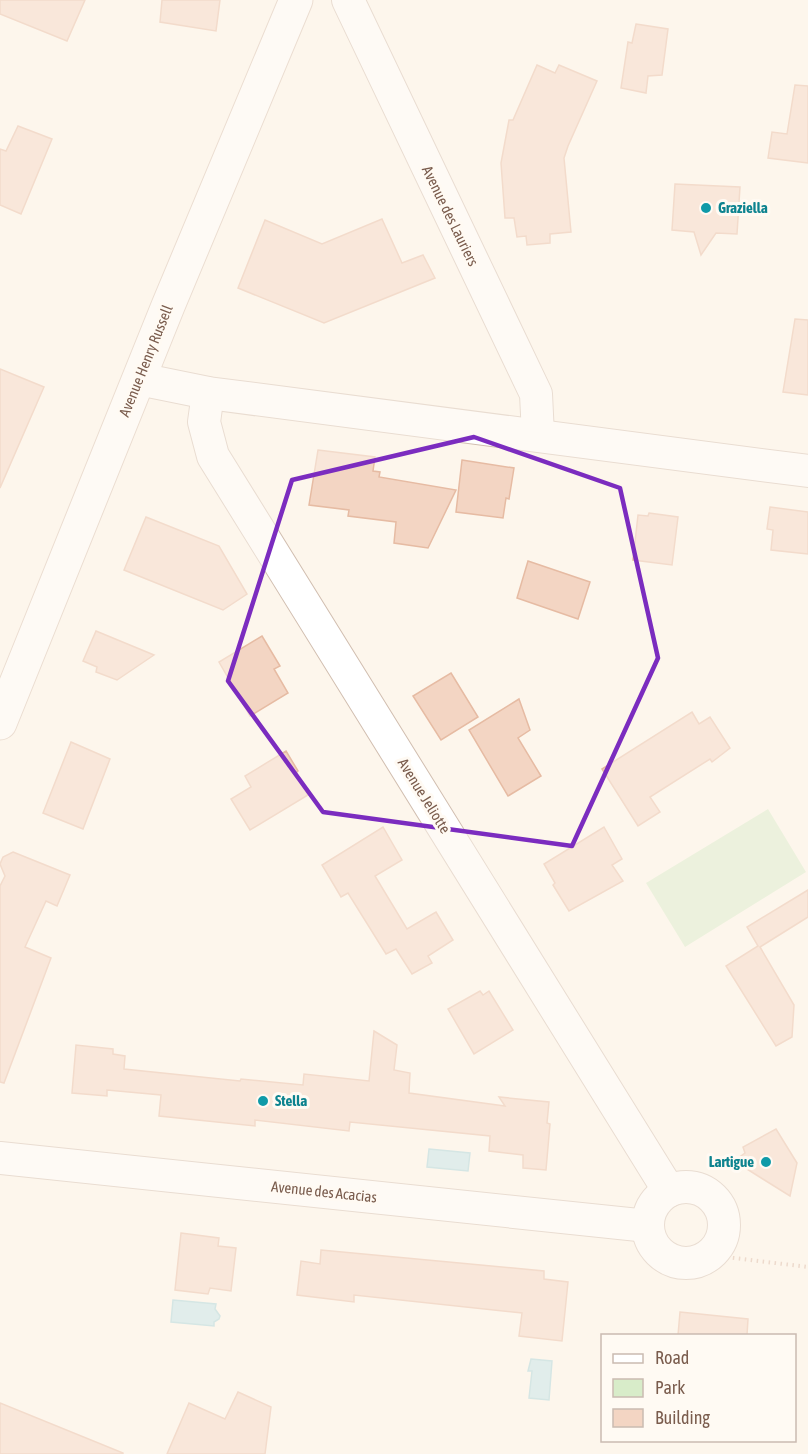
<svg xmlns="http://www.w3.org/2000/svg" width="808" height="1454" viewBox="0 0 808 1454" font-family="'Asap Condensed',sans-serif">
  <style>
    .green { fill: #d8ecc9 }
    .water { fill: #bfe3e8; stroke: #a5d3da; stroke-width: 1.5 }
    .building { fill: #f3d5c3; stroke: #e6bba3; stroke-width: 1.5 }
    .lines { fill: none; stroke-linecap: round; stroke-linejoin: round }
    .street-casing { stroke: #d1beb0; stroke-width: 34 }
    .secondary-casing { stroke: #d6c0b0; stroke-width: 35 }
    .path { stroke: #d9b8a5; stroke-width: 4; stroke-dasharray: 1.5 4.5; stroke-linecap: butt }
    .street { stroke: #fff; stroke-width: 32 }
    .secondary { stroke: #fff; stroke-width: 33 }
    .marked { fill: none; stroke: #7b2cbf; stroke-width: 4.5; stroke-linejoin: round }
    .culture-dot { fill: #0f9aa8; stroke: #fffaf3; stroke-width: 2 }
    .labels { text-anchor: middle; stroke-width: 6; stroke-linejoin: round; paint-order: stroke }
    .culture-label { font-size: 15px; font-weight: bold; fill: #0d838f; stroke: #fffaf3; text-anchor: start }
    .street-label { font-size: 15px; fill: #7a5c4d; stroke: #fffaf3 }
  </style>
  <rect width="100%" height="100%" fill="#fdf6ec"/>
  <path class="green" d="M 768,809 L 806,872 L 685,947 L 646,883 Z"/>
  <g class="water">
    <path d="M 429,1149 L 470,1153 L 468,1171 L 427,1167 Z"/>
    <path d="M 173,1300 L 216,1304 L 215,1309 L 220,1316 L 219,1319 L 214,1322 L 214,1326 L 171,1322 Z"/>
    <path d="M 531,1359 L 552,1361 L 549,1400 L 529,1398 L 532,1371 L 528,1371 Z"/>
  </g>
  <g class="building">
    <path d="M 0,0 L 85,0 L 67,41 L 0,14 Z"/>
    <path d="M 162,0 L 220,0 L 216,31 L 160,22 Z"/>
    <path d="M 636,24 L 668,29 L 662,75 L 648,76 L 646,93 L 621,88 L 628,42 L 632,43 Z"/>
    <path d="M 537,65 L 555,73 L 559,65 L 597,81 L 568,146 L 564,158 L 571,232 L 550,234 L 550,243 L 527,245 L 526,236 L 517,237 L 514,218 L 505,218 L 501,163 L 509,120 L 513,120 Z"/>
    <path d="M 795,85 L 808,86 L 808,163 L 768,158 L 772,132 L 787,134 Z"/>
    <path d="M 18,126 L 52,139 L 21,214 L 0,205 L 0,149 L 6,151 Z"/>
    <path d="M 675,184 L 740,187 L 737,234 L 716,233 L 701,255 L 694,232 L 672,230 Z"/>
    <path d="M 382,219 L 402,263 L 423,255 L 435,278 L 324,323 L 238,288 L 265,220 L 322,244 Z"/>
    <path d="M 795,319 L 808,320 L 808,395 L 783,392 Z"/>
    <path d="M 0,369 L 44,387 L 0,488 Z"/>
    <path d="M 318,450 L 375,457 L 373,471 L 380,472 L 379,477 L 456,490 L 428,548 L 394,543 L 396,522 L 348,516 L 349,510 L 309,505 Z"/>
    <path d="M 462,460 L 514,468 L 509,499 L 506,498 L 503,518 L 456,512 Z"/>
    <path d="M 770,507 L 808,512 L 808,554 L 771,550 L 773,530 L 767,529 Z"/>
    <path d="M 649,513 L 678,517 L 672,565 L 633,560 L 638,515 L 648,516 Z"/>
    <path d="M 146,517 L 219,546 L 247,594 L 223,610 L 124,570 Z"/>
    <path d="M 528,561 L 590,582 L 578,619 L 517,598 Z"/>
    <path d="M 96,631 L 154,655 L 117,680 L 96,672 L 97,667 L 83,661 Z"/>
    <path d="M 262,636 L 280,666 L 274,669 L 288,693 L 250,716 L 219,662 Z"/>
    <path d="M 451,673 L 478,717 L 441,740 L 413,696 Z"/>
    <path d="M 519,699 L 530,730 L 518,738 L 541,776 L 508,796 L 469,730 Z"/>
    <path d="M 692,712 L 699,724 L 710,717 L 730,748 L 712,762 L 710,759 L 650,797 L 660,812 L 638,826 L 602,769 Z"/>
    <path d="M 71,742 L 110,759 L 83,829 L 43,813 Z"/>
    <path d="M 286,751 L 298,771 L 295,774 L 308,795 L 250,830 L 231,799 L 251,787 L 245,776 Z"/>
    <path d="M 383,827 L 402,860 L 375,876 L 407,929 L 436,912 L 453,940 L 428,956 L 432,963 L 412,974 L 396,949 L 386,954 L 348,893 L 341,897 L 322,865 Z"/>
    <path d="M 604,827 L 622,859 L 612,865 L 623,881 L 569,911 L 553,885 L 555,883 L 544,864 Z"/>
    <path d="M 13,852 L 70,875 L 57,906 L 46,901 L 25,947 L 51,958 L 4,1083 L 0,1082 L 0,886 L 5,876 L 0,864 L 3,857 Z"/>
    <path d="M 808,890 L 808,917 L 760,947 L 794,1005 L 792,1037 L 776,1046 L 726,966 L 758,946 L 747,927 Z"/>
    <path d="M 480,991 L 483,995 L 489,991 L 513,1030 L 474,1054 L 448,1009 Z"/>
    <path d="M 374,1031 L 397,1045 L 394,1070 L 410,1073 L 409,1093 L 505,1106 L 499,1097 L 549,1102 L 547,1123 L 550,1124 L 546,1170 L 523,1168 L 523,1155 L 489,1151 L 490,1136 L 350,1122 L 349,1131 L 255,1120 L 255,1126 L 159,1116 L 161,1095 L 107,1090 L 107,1096 L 72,1093 L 76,1045 L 113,1049 L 113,1054 L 125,1056 L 124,1069 L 240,1081 L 241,1079 L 303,1085 L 304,1074 L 369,1081 Z"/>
    <path d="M 776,1129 L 797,1163 L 790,1196 L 734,1161 L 745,1153 L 743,1147 Z"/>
    <path d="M 181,1233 L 219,1238 L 218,1246 L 236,1248 L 231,1291 L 210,1288 L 208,1294 L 175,1290 Z"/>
    <path d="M 321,1250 L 544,1271 L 544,1279 L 568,1282 L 562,1341 L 519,1336 L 522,1313 L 354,1295 L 354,1302 L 297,1295 L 301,1261 L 320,1264 Z"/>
    <path d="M 680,1312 L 748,1319 L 747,1335 L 678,1335 Z"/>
    <path d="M 238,1392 L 271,1407 L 265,1454 L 167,1454 L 189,1403 L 225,1419 Z"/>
    <path d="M 0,1403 L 123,1453 L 123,1454 L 0,1454 Z"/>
  </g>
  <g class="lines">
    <g class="street-casing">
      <g id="street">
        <path d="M 348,0 L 536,394 L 538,435"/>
        <path d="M 139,379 L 208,393 L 808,471"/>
        <path d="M 208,393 L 204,422 L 213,456 L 669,1191"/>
        <path d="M 0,1158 L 648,1226"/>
        <circle cx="686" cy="1225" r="38"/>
      </g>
    </g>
    <g class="secondary-casing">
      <path id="secondary" d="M 0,723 L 168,306 L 296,0"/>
    </g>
    <path class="path" d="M 709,1255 L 808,1267"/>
    <use href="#street" class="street"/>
    <use href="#secondary" class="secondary"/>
  </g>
  <path d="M0 0H808V1454H0ZM 474,437 L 620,488 L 658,658 L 572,846 L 323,812 L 228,681 L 292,480 Z" fill="#fdf6ec" fill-opacity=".55" fill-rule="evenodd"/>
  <path class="marked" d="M 474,437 L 620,488 L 658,658 L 572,846 L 323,812 L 228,681 L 292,480 Z"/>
  <g class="culture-dot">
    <circle cx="706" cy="208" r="6"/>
    <circle cx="263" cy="1101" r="6"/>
    <circle cx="766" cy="1162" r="6"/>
  </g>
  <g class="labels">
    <g class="culture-label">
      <text x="718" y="213">Graziella</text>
      <text x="275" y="1106">Stella</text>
      <text x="754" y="1167" text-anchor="end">Lartigue</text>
    </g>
    <g class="street-label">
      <text transform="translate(450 216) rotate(64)" y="5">Avenue des Lauriers</text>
      <text transform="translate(146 361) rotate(-68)" y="5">Avenue Henry Russell</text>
      <text transform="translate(424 796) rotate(58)" y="5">Avenue Jeliotte</text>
      <text transform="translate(324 1192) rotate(6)" y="5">Avenue des Acacias</text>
    </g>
  </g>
  <rect x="601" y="1334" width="195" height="108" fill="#fffaf3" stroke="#cabbb1" stroke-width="1.5"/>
  <rect x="613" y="1354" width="30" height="9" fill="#ffffff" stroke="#cabbb1" stroke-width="1.5"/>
  <text x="655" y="1364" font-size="18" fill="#7a5c4d">Road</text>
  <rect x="613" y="1379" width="30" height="18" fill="#d8ecc9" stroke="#cabbb1" stroke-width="1.5"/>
  <text x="655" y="1394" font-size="18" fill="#7a5c4d">Park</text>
  <rect x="613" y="1409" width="30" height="18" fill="#f3d5c3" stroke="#cabbb1" stroke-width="1.5"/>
  <text x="655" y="1424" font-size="18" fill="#7a5c4d">Building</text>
</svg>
